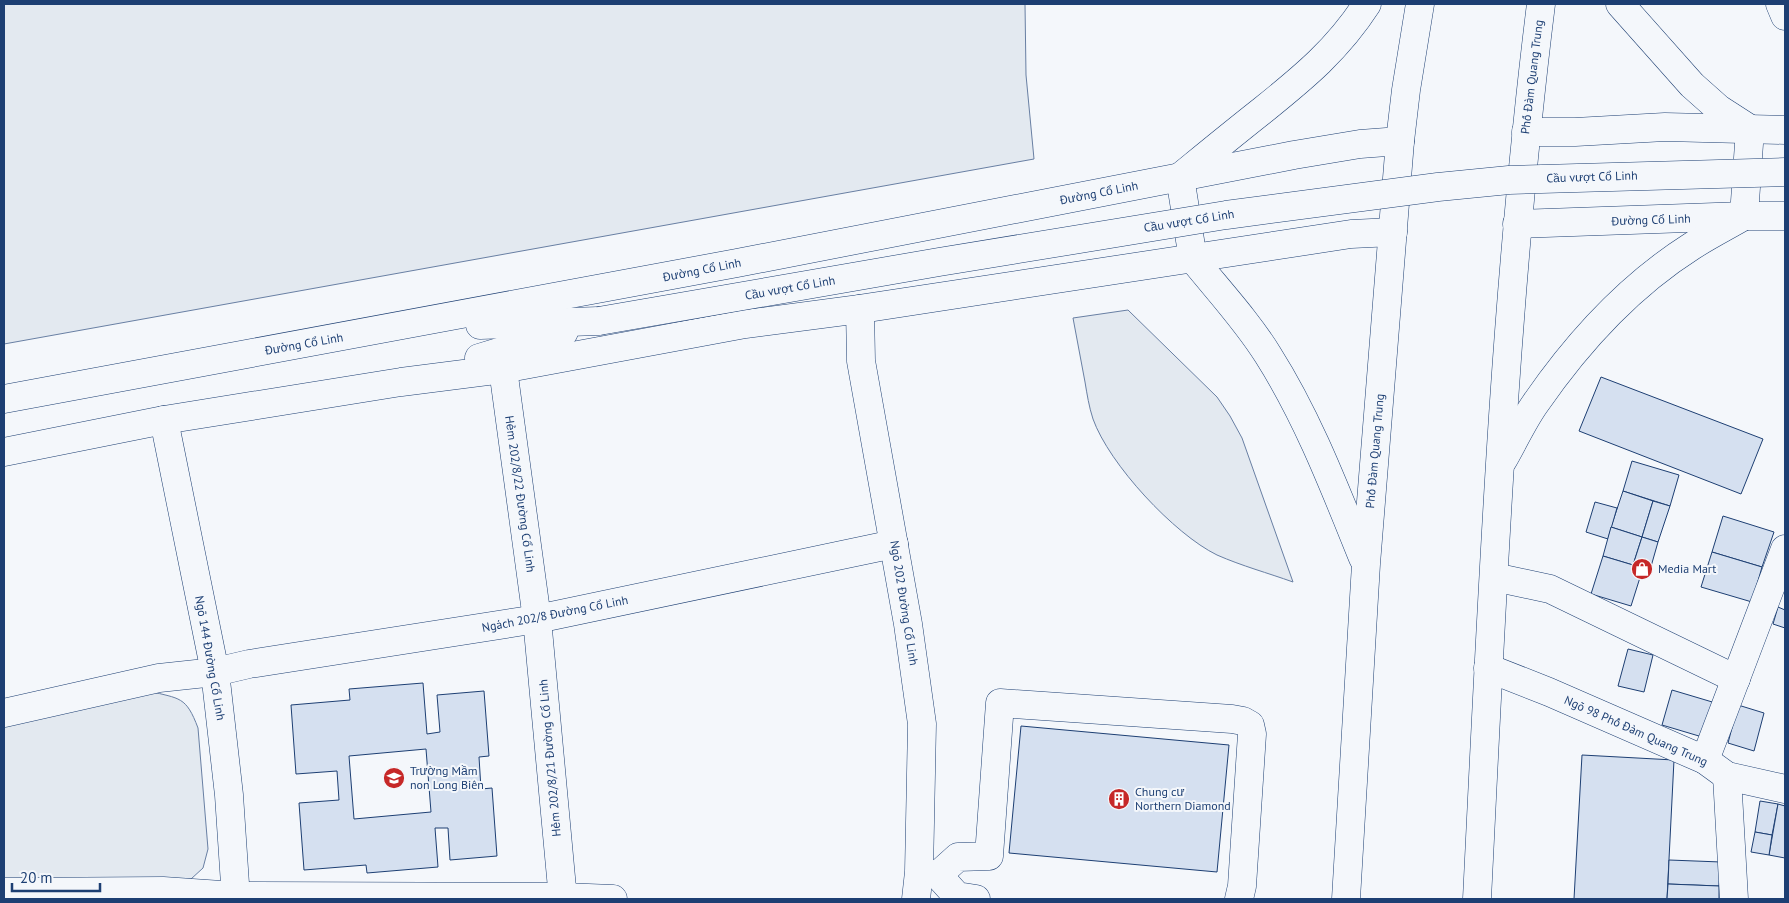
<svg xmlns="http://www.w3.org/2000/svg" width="1789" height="903" viewBox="0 0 1789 903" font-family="'PT Sans',sans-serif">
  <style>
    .green { fill: #e3e9f0; stroke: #687fa3 }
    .building { fill: #d5e0f0; stroke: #1d3f73; fill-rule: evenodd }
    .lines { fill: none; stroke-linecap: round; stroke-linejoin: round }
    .minor-casing { stroke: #1d3f73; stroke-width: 29 }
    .major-casing { stroke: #1d3f73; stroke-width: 29 }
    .highway-casing { stroke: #1d3f73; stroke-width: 29 }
    .minor { stroke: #f4f7fb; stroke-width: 28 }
    .major { stroke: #f4f7fb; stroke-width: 28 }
    .highway { stroke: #f4f7fb; stroke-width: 28 }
    .major-bridge-casing { stroke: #1d3f73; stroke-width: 29; stroke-linecap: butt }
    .major-bridge { stroke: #f4f7fb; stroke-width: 28 }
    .labels { text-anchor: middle; stroke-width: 4; stroke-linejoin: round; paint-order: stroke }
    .street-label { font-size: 12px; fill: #1d3f73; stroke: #f4f7fb }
    .poi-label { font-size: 12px; fill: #1d3f73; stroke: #f4f7fb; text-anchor: start }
  </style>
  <rect width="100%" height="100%" fill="#f4f7fb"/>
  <g class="green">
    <path d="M 4,4 L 1025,4 L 1026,75 L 1034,159 L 4,344 Z"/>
    <path d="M 1128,310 L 1217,397 L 1230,416 L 1242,438 L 1293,582 C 1268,573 1242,566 1217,555 C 1174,534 1109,464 1093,419 C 1089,407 1087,394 1085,382 C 1081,361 1077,339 1073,318 Z"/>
    <path d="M 149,691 C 180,699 186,696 198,728 L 208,849 L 203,868 L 191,879 L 4,881 L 4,724 Z"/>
  </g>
  <g class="building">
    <path d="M 1601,377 L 1763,439 L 1741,494 L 1579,431 Z"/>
    <path d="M 1632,461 L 1679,475 L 1670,506 L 1623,491 Z"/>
    <path d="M 1623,491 L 1653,501 L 1642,537 L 1611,527 Z"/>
    <path d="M 1653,501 L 1670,506 L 1658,542 L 1642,537 Z"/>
    <path d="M 1595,502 L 1617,508 L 1608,539 L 1586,532 Z"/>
    <path d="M 1723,516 L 1774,532 L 1762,567 L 1712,552 Z"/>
    <path d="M 1611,527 L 1642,537 L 1633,565 L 1603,556 Z"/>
    <path d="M 1642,537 L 1658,542 L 1650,570 L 1633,565 Z"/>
    <path d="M 1712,552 L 1762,567 L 1752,602 L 1701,587 Z"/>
    <path d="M 1603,556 L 1643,568 L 1631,606 L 1591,594 Z"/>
    <path d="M 1778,607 L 1785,610 L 1785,628 L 1773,624 Z"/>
    <path d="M 1628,649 L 1653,655 L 1644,692 L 1618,686 Z"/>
    <path d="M 423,683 L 427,734 L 440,732 L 437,695 L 484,691 L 489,756 L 479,757 L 481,789 L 492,788 L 497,856 L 450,860 L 448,828 L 435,828 L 438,867 L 367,873 L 366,865 L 304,870 L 299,803 L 339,800 L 337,771 L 296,774 L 291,705 L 350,700 L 349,689 ZM 426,749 L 431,812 L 354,819 L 349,756 Z"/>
    <path d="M 1672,690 L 1719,704 L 1709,739 L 1662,725 Z"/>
    <path d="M 1738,705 L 1764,713 L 1754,751 L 1728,743 Z"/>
    <path d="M 1021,726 L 1229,745 L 1217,872 L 1009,853 Z"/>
    <path d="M 1582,755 L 1674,760 L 1667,899 L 1574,899 Z"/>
    <path d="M 1760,801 L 1778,804 L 1772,835 L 1755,832 Z"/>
    <path d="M 1778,804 L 1785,806 L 1785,858 L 1769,855 Z"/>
    <path d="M 1755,832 L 1772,835 L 1769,855 L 1751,852 Z"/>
    <path d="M 1669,860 L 1721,862 L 1719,886 L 1668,884 Z"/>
    <path d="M 1668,884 L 1719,886 L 1719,899 L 1667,899 Z"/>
  </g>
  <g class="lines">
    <g class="minor-casing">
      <g id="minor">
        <path d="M 1780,4 L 1785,16"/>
        <path d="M 860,309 L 861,361 L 908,624 L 922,724 L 919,872 L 916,899"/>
        <path d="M 503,369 L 537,619 L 563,899"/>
        <path d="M 164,420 L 215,672 L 229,795 L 236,899"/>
        <path d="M 1494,577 L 1550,589 L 1736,679"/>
        <path d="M 1488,668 L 1549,692 L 1705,760 L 1727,776 L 1785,789"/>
        <path d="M 4,713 L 159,678 L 215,672 L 249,664 L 537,619 L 894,544"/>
        <path d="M 1705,760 L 1785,549"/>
        <path d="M 1727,776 L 1734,899"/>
        <path d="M 920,872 L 938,875 L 957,896 L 976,899"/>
        <path d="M 938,875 L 958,857 L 989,856 L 1000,703 L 1232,719 L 1243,721 L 1250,725 L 1252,734 L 1242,886 L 1239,899"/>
        <path d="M 4,892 L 163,891 L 236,896 L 563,897 L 613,899"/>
      </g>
    </g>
    <g class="major-casing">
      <g id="major">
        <path d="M 1526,132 L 1575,132 L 1665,127 L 1785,130"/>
        <path d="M 1180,177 L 1193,259"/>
        <path d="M 1744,216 L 1750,129"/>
        <path d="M 1517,224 L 1744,216 L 1785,216"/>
        <path d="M 480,325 L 599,321"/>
        <path d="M 479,358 L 564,332"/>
        <path d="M 4,399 L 737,263 L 1294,155 L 1360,144 L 1400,141"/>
        <path d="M 4,452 L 164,420 L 401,382 L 503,369 L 745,324 L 860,309 L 1351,234 L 1393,232"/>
      </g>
    </g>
    <g class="highway-casing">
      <g id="highway">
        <path d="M 1620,4 L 1692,85 L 1719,109 L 1750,129"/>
        <path d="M 1180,177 C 1207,155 1235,132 1263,110 C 1304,77 1338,49 1367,4"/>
        <path d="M 1193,259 C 1218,290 1247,321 1268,355 C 1308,418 1335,489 1363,558"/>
        <path d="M 1503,460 C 1514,441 1523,421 1535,404 C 1577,343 1629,286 1692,246 C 1709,235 1727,226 1744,216"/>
        <path d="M 1346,899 L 1366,564 L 1400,141 L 1406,90 L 1420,4"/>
        <path d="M 1477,899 C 1492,600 1504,301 1541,4"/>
      </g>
    </g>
    <use href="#minor" class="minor"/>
    <use href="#major" class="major"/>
    <use href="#highway" class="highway"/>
    <g class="major-bridge-casing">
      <path id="major-bridge" d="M 599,321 L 939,262 L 1226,215 L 1438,187 L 1509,180 L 1785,172"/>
    </g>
    <use href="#major-bridge" class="major-bridge"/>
  </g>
  <defs>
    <g id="shop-disc" transform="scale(1.125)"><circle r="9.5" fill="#c62828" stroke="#f4f7fb"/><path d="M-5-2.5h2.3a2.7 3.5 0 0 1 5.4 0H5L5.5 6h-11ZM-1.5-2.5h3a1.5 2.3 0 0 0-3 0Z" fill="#fff"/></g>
    <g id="school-disc" transform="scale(1.125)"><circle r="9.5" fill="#c62828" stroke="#f4f7fb"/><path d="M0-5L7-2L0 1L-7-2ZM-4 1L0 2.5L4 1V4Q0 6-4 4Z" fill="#fff"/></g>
    <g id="building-disc" transform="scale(1.125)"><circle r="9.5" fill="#c62828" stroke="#f4f7fb"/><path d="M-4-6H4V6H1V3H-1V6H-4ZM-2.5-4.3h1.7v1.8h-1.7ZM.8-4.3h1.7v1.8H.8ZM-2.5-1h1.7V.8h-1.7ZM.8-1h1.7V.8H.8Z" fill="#fff"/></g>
  </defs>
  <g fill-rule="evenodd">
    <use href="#shop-disc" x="1642" y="569"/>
    <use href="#school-disc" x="394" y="778"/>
    <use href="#building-disc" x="1119" y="799"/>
  </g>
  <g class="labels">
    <g class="street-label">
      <text transform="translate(1532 77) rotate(-83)" y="4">Phố Đàm Quang Trung</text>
      <text transform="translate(1592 177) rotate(-2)" y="4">Cầu vượt Cổ Linh</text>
      <text transform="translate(1099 193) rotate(-11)" y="4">Đường Cổ Linh</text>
      <text transform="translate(1651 220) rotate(-2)" y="4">Đường Cổ Linh</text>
      <text transform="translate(1189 221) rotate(-9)" y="4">Cầu vượt Cổ Linh</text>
      <text transform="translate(702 270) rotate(-11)" y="4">Đường Cổ Linh</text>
      <text transform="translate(790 288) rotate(-10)" y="4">Cầu vượt Cổ Linh</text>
      <text transform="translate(304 344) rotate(-10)" y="4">Đường Cổ Linh</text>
      <text transform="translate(1375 451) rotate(-85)" y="4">Phố Đàm Quang Trung</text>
      <text transform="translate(520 494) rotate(82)" y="4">Hẻm 202/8/22 Đường Cổ Linh</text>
      <text transform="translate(904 603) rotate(81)" y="4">Ngõ 202 Đường Cổ Linh</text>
      <text transform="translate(555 614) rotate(-11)" y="4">Ngách 202/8 Đường Cổ Linh</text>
      <text transform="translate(210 658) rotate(80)" y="4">Ngõ 144 Đường Cổ Linh</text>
      <text transform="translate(1636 731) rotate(24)" y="4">Ngõ 98 Phố Đàm Quang Trung</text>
      <text transform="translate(550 758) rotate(-95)" y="4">Hẻm 202/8/21 Đường Cổ Linh</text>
    </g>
    <g class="poi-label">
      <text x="1658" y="573">Media Mart</text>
      <text x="410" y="775">Trường Mầm<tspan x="410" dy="14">non Long Biên</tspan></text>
      <text x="1135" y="796">Chung cư<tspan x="1135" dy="14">Northern Diamond</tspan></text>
    </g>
  </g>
  <rect width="1789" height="903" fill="none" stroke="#1d3f73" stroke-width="10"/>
  <path d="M12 883v8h88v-8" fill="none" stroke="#1d3f73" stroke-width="2.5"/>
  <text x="20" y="883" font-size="15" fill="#1d3f73" stroke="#f4f7fb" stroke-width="4" paint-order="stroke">20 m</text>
</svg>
